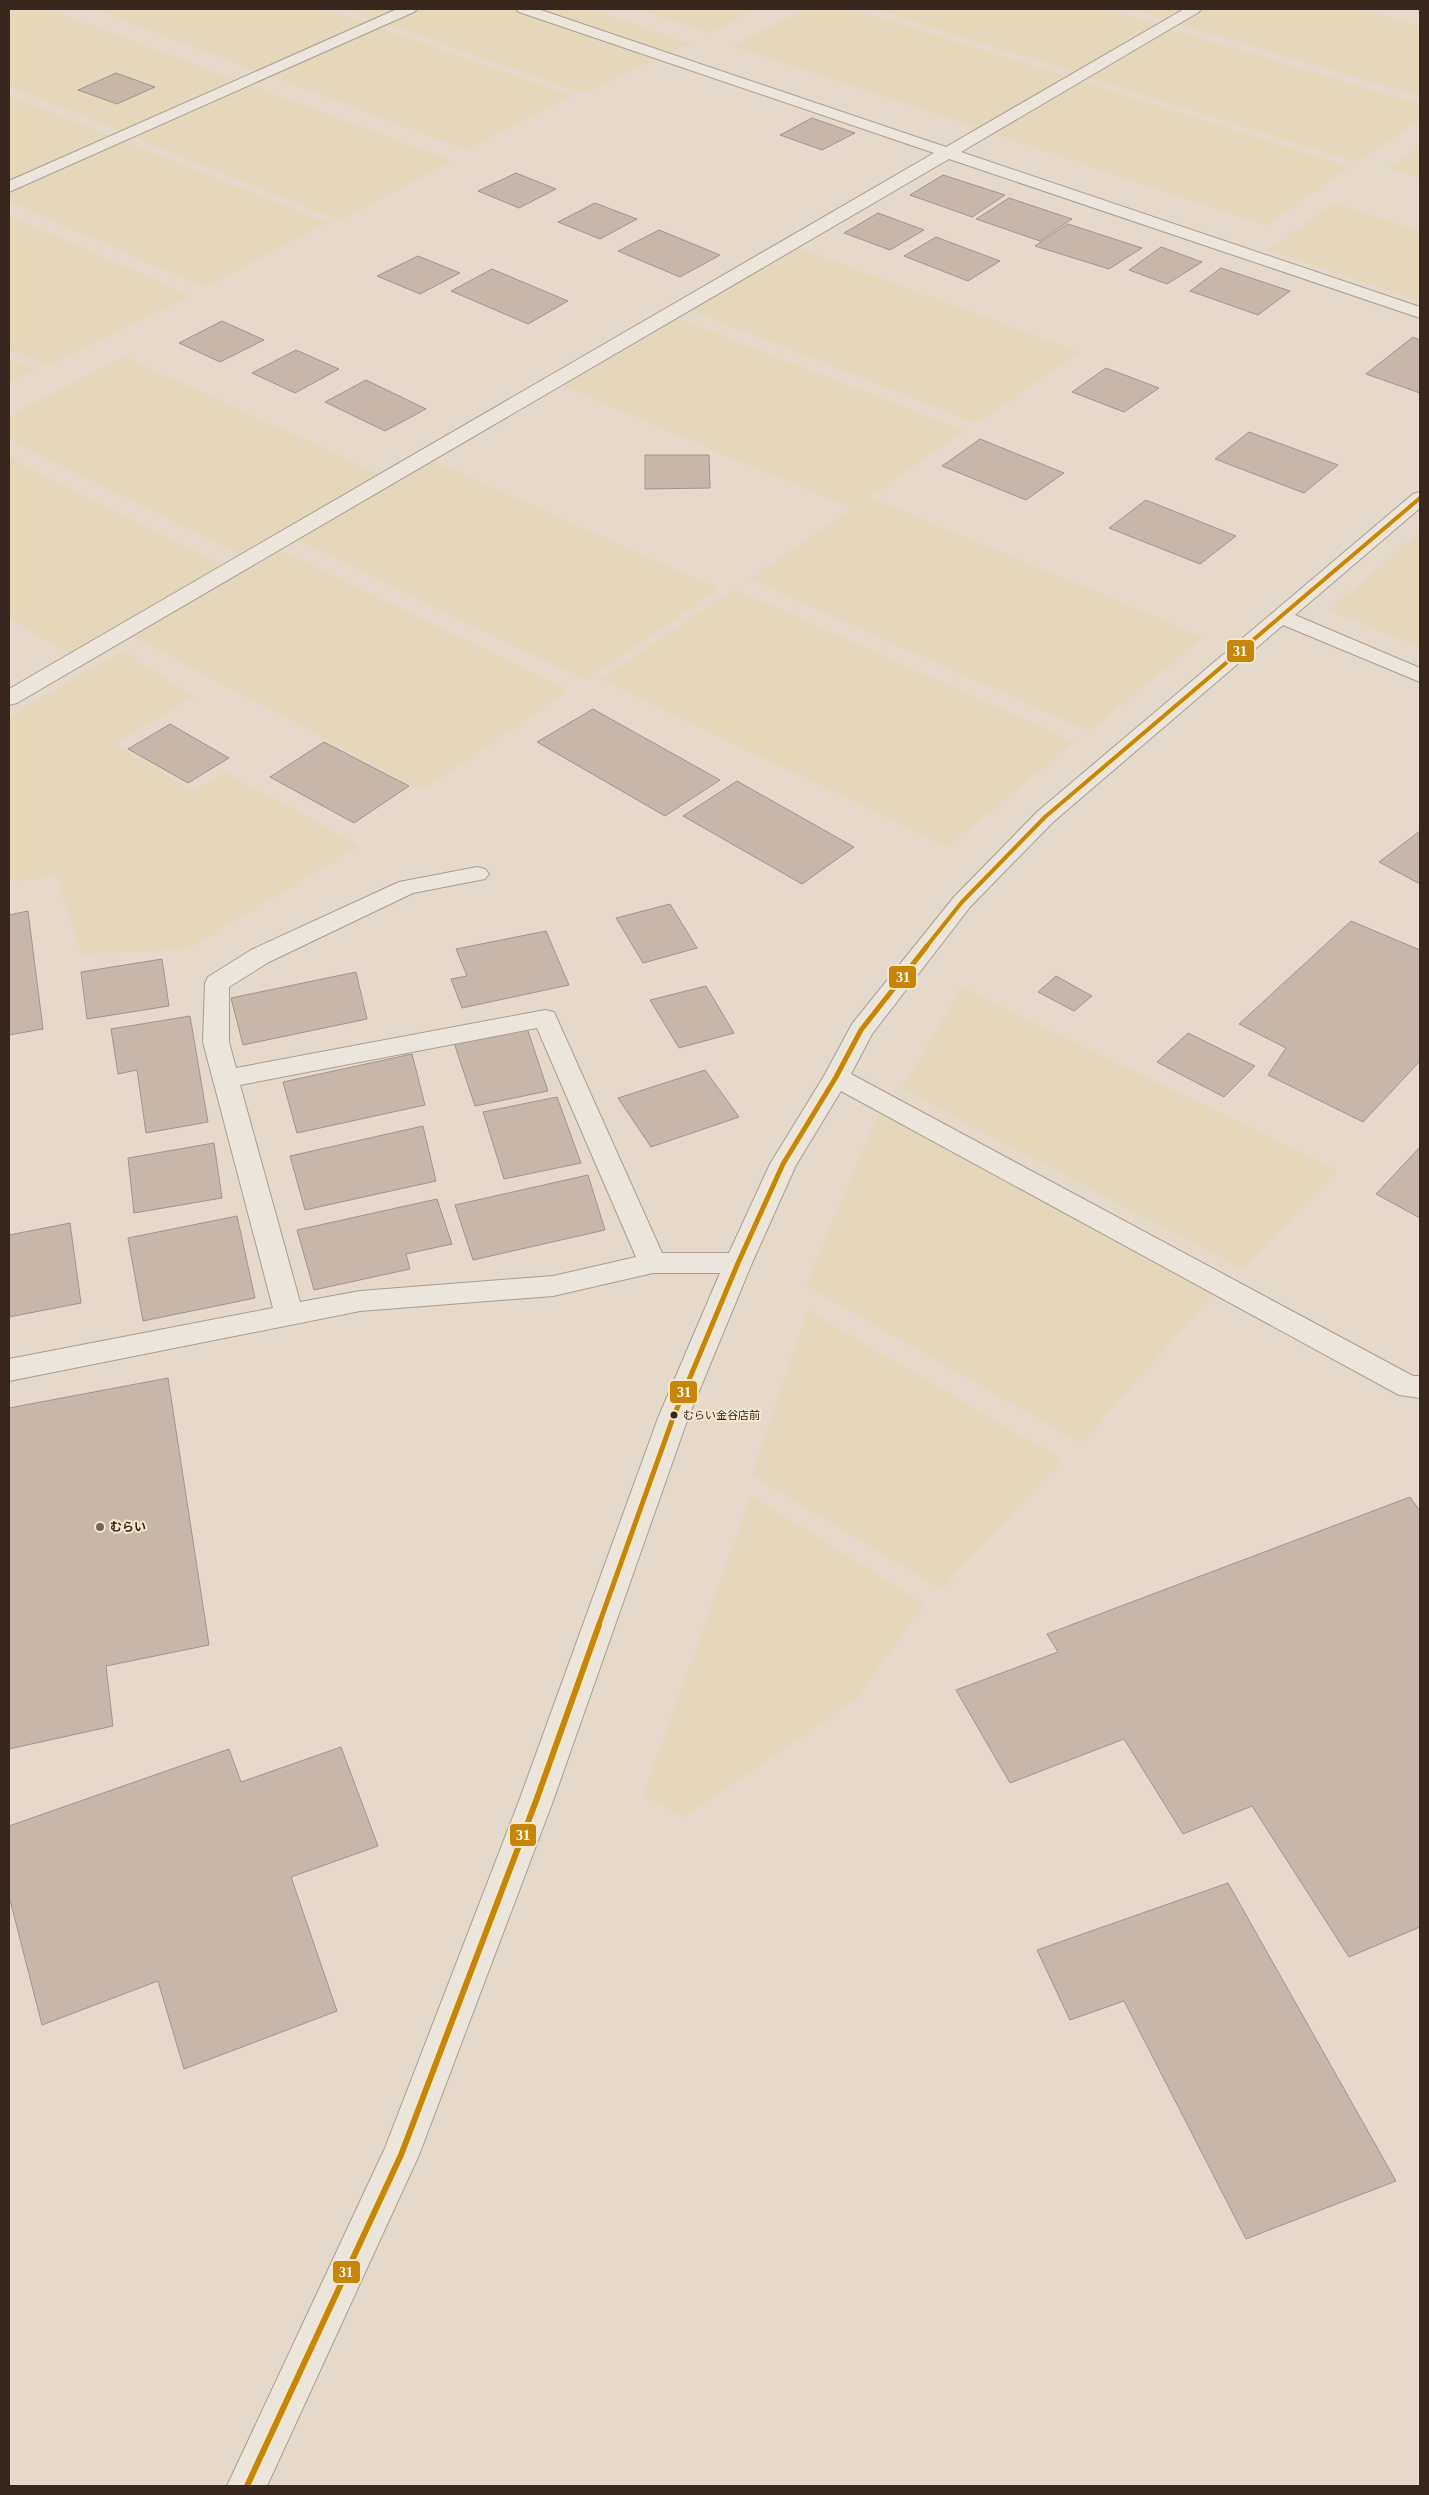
<svg xmlns="http://www.w3.org/2000/svg" width="1429" height="2495" viewBox="0 0 1429 2495" font-family="'Times New Roman','Noto Sans JP',serif">
  <style>
    .farmland { fill: #e4d7ba }
    .building { fill: #c7b7ab; stroke: #a3948a }
    .lines { fill: none; stroke-linecap: round; stroke-linejoin: round }
    .minor-casing { stroke: #a89e94; stroke-width: 2 }
    .minor { fill: #ebe5dc; fill-rule: evenodd }
    .bus-1-far2-casing { stroke: #f5e7cf; stroke-width: 7 }
    .bus-1-far1-casing { stroke: #f5e7cf; stroke-width: 9 }
    .bus-1-casing { stroke: #f5e7cf; stroke-width: 10 }
    .bus-1-far2 { stroke: #c78607; stroke-width: 4 }
    .bus-1-far1 { stroke: #c78607; stroke-width: 5 }
    .bus-1 { stroke: #c78607; stroke-width: 6 }
    .bus-dot { fill: #36261c; stroke: #f5e7cf; stroke-width: 2 }
    .poi-dot { fill: #736559; stroke: #f5e7cf; stroke-width: 2 }
    .labels { text-anchor: middle; stroke-width: 4; stroke-linejoin: round; paint-order: stroke }
    .bus-label { font-size: 11px; fill: #36261c; stroke: #f5e7cf; text-anchor: start }
    .poi-label { font-size: 12px; font-weight: bold; fill: #36261c; stroke: #f5e7cf; text-anchor: start }
    .line-badge { stroke: #f5e7cf; stroke-width: 2 }
    .badge-label { font-size: 14px; text-anchor: middle; font-weight: bold; fill: #fff }
  </style>
  <rect width="100%" height="100%" fill="#e4d9ca"/>
  <g class="farmland">
    <path d="M 19,9 L 47,9 L 452,161 L 339,220 L 9,86 L 9,13 Z"/>
    <path d="M 94,9 L 324,9 L 571,96 L 467,150 Z"/>
    <path d="M 346,9 L 590,9 L 690,44 L 583,93 Z"/>
    <path d="M 638,9 L 755,9 L 710,33 Z"/>
    <path d="M 806,9 L 852,9 L 1066,77 L 979,128 L 733,46 Z"/>
    <path d="M 874,9 L 1104,9 L 1157,25 L 1076,72 Z"/>
    <path d="M 1131,9 L 1186,9 L 1167,20 Z"/>
    <path d="M 1204,9 L 1358,9 L 1420,27 L 1420,96 L 1179,24 Z"/>
    <path d="M 1168,29 L 1420,105 L 1420,119 L 1358,162 L 1087,77 Z"/>
    <path d="M 1078,81 L 1349,167 L 1266,225 L 991,133 Z"/>
    <path d="M 9,96 L 327,223 L 204,287 L 9,201 Z"/>
    <path d="M 1420,146 L 1420,177 L 1390,168 Z"/>
    <path d="M 1335,203 L 1420,231 L 1420,301 L 1269,250 Z"/>
    <path d="M 9,216 L 191,296 L 47,366 L 9,348 Z"/>
    <path d="M 795,247 L 1079,352 L 977,423 L 688,309 Z"/>
    <path d="M 674,317 L 963,431 L 869,497 L 1203,637 L 1089,731 L 750,579 L 860,503 L 851,508 L 558,384 Z"/>
    <path d="M 125,357 L 385,477 L 422,456 L 718,589 L 586,680 L 287,535 L 271,545 L 568,691 L 422,790 L 121,630 L 76,656 L 9,619 L 9,458 L 228,568 L 245,557 L 9,440 L 9,416 Z"/>
    <path d="M 9,358 L 34,370 L 9,383 Z"/>
    <path d="M 1420,532 L 1420,647 L 1330,610 Z"/>
    <path d="M 734,589 L 1074,742 L 947,847 L 602,679 Z"/>
    <path d="M 122,651 L 193,697 L 114,744 L 194,791 L 226,773 L 359,846 L 187,949 L 81,954 L 57,876 L 9,882 L 9,717 Z"/>
    <path d="M 962,987 L 1337,1171 L 1242,1269 L 902,1089 Z"/>
    <path d="M 883,1103 L 1221,1285 L 1081,1443 L 806,1285 Z"/>
    <path d="M 808,1311 L 1062,1460 L 941,1589 L 752,1475 Z"/>
    <path d="M 751,1496 L 924,1604 L 856,1699 L 684,1817 L 643,1796 Z"/>
  </g>
  <g class="building">
    <path d="M 116,73 L 155,87 L 117,104 L 78,90 Z"/>
    <path d="M 812,118 L 855,133 L 822,150 L 780,135 Z"/>
    <path d="M 516,173 L 556,189 L 519,208 L 478,191 Z"/>
    <path d="M 943,175 L 1005,195 L 972,217 L 910,195 Z"/>
    <path d="M 1009,198 L 1072,219 L 1040,241 L 976,219 Z"/>
    <path d="M 595,203 L 637,219 L 600,239 L 558,222 Z"/>
    <path d="M 878,213 L 924,230 L 890,250 L 844,233 Z"/>
    <path d="M 1068,224 L 1142,248 L 1109,269 L 1035,246 Z"/>
    <path d="M 659,230 L 720,255 L 680,277 L 618,251 Z"/>
    <path d="M 936,237 L 1000,261 L 968,281 L 904,256 Z"/>
    <path d="M 1161,247 L 1202,262 L 1167,284 L 1129,270 Z"/>
    <path d="M 418,256 L 460,273 L 420,294 L 377,276 Z"/>
    <path d="M 1221,268 L 1290,291 L 1258,315 L 1190,291 Z"/>
    <path d="M 492,269 L 568,301 L 528,324 L 451,291 Z"/>
    <path d="M 222,321 L 264,340 L 220,362 L 179,343 Z"/>
    <path d="M 1413,337 L 1420,340 L 1420,393 L 1366,374 Z"/>
    <path d="M 296,350 L 339,369 L 295,393 L 252,373 Z"/>
    <path d="M 1106,368 L 1159,388 L 1124,412 L 1072,392 Z"/>
    <path d="M 366,380 L 426,409 L 385,431 L 325,402 Z"/>
    <path d="M 1249,432 L 1338,465 L 1304,493 L 1215,459 Z"/>
    <path d="M 980,439 L 1064,473 L 1026,500 L 942,466 Z"/>
    <path d="M 645,455 L 709,455 L 710,488 L 645,489 Z"/>
    <path d="M 1146,500 L 1236,536 L 1200,564 L 1109,528 Z"/>
    <path d="M 593,709 L 720,780 L 665,816 L 537,742 Z"/>
    <path d="M 170,724 L 229,758 L 188,783 L 128,749 Z"/>
    <path d="M 324,742 L 409,786 L 354,823 L 270,777 Z"/>
    <path d="M 737,781 L 854,847 L 802,884 L 683,816 Z"/>
    <path d="M 1420,831 L 1420,884 L 1379,862 Z"/>
    <path d="M 670,904 L 697,948 L 643,963 L 616,918 Z"/>
    <path d="M 28,911 L 43,1029 L 9,1035 L 9,915 Z"/>
    <path d="M 1351,921 L 1420,950 L 1420,1061 L 1363,1122 L 1268,1075 L 1286,1048 L 1239,1024 Z"/>
    <path d="M 546,931 L 569,985 L 462,1008 L 451,979 L 467,976 L 456,949 Z"/>
    <path d="M 162,959 L 169,1006 L 87,1019 L 81,972 Z"/>
    <path d="M 356,972 L 367,1019 L 243,1045 L 231,998 Z"/>
    <path d="M 1056,976 L 1092,996 L 1074,1011 L 1038,992 Z"/>
    <path d="M 706,986 L 734,1033 L 679,1048 L 650,1000 Z"/>
    <path d="M 190,1016 L 208,1122 L 146,1133 L 137,1070 L 118,1074 L 111,1029 Z"/>
    <path d="M 527,1028 L 548,1091 L 475,1106 L 454,1043 Z"/>
    <path d="M 1188,1033 L 1255,1066 L 1224,1097 L 1157,1062 Z"/>
    <path d="M 412,1054 L 425,1105 L 297,1133 L 283,1082 Z"/>
    <path d="M 705,1070 L 739,1117 L 651,1147 L 618,1098 Z"/>
    <path d="M 557,1097 L 581,1163 L 504,1179 L 483,1112 Z"/>
    <path d="M 423,1126 L 436,1181 L 305,1210 L 290,1156 Z"/>
    <path d="M 214,1143 L 222,1198 L 134,1213 L 128,1158 Z"/>
    <path d="M 1420,1147 L 1420,1218 L 1376,1194 Z"/>
    <path d="M 588,1175 L 605,1230 L 473,1260 L 455,1205 Z"/>
    <path d="M 437,1199 L 452,1244 L 406,1254 L 410,1269 L 314,1290 L 297,1230 Z"/>
    <path d="M 237,1216 L 255,1298 L 143,1321 L 128,1238 Z"/>
    <path d="M 70,1223 L 81,1303 L 9,1317 L 9,1235 Z"/>
    <path d="M 168,1378 L 209,1645 L 106,1666 L 113,1726 L 9,1749 L 9,1408 Z"/>
    <path d="M 1410,1497 L 1420,1511 L 1420,1927 L 1349,1957 L 1252,1806 L 1183,1834 L 1124,1739 L 1010,1783 L 956,1690 L 1058,1652 L 1047,1634 Z"/>
    <path d="M 341,1747 L 378,1846 L 291,1877 L 337,2011 L 184,2069 L 158,1981 L 42,2025 L 9,1896 L 9,1826 L 229,1749 L 241,1782 Z"/>
    <path d="M 1228,1883 L 1396,2181 L 1246,2239 L 1124,2001 L 1070,2020 L 1037,1950 Z"/>
  </g>
  <g class="lines">
    <g class="minor-casing">
      <g id="minor">
        <path d="M 397,9 L 417,9 L 414,12 L 9,192 L 9,181 Z"/>
        <path d="M 516,9 L 538,9 L 946,147 L 1184,9 L 1201,9 L 1199,12 L 961,152 L 1420,307 L 1420,318 L 949,159 L 17,703 L 9,705 L 9,689 L 934,153 L 519,12 Z"/>
        <path d="M 1420,492 L 1420,508 L 1295,615 L 1420,668 L 1420,682 L 1283,625 L 1053,822 L 970,907 L 872,1034 L 851,1074 L 1413,1376 L 1420,1376 L 1420,1398 L 1399,1395 L 841,1091 L 796,1165 L 752,1263 L 688,1418 L 553,1801 L 419,2155 L 267,2486 L 227,2486 L 385,2148 L 519,1801 L 658,1418 L 720,1273 L 653,1273 L 553,1296 L 360,1311 L 9,1381 L 9,1359 L 273,1308 L 203,1042 L 205,983 L 208,977 L 251,950 L 399,882 L 477,867 L 485,869 L 489,874 L 485,879 L 413,893 L 269,962 L 229,987 L 229,1042 L 236,1068 L 545,1010 L 554,1012 L 662,1253 L 729,1253 L 770,1164 L 824,1076 L 852,1024 L 954,897 L 1037,812 L 1413,494 ZM 537,1028 L 636,1257 L 553,1276 L 360,1291 L 300,1302 L 240,1085 Z"/>
      </g>
    </g>
    <use href="#minor" class="minor"/>
    <g class="bus-1-far2-casing">
      <path id="bus-1-far2" d="M 926,947 L 962,902 L 1045,817 L 1420,498"/>
    </g>
    <g class="bus-1-far1-casing">
      <path id="bus-1-far1" d="M 598,1627 L 673,1418 L 738,1263 L 783,1164 L 836,1077 L 861,1030 L 927,946"/>
    </g>
    <g class="bus-1-casing">
      <path id="bus-1" d="M 247,2486 L 401,2155 L 536,1801 L 599,1625"/>
    </g>
    <use href="#bus-1-far2" class="bus-1-far2"/>
    <use href="#bus-1-far1" class="bus-1-far1"/>
    <use href="#bus-1" class="bus-1"/>
  </g>
  <circle class="bus-dot" cx="674" cy="1415" r="4.5"/>
  <circle class="poi-dot" cx="100" cy="1527" r="5"/>
  <g class="labels">
    <g class="bus-label">
      <text x="683" y="1419">むらい金谷店前</text>
    </g>
    <g class="poi-label">
      <text x="110" y="1531">むらい</text>
    </g>
  </g>
  <g class="line-badge">
    <rect x="1226" y="639" width="29" height="24" rx="5" fill="#c78607"/>
    <rect x="888" y="965" width="29" height="24" rx="5" fill="#c78607"/>
    <rect x="669" y="1380" width="29" height="24" rx="5" fill="#c78607"/>
    <rect x="509" y="1823" width="28" height="24" rx="5" fill="#c78607"/>
    <rect x="332" y="2260" width="29" height="24" rx="5" fill="#c78607"/>
  </g>
  <g class="badge-label">
    <text x="1240" y="656">31</text>
    <text x="903" y="982">31</text>
    <text x="684" y="1397">31</text>
    <text x="523" y="1840">31</text>
    <text x="346" y="2277">31</text>
  </g>
  <rect width="1429" height="2495" fill="none" stroke="#36261c" stroke-width="20"/>
</svg>
